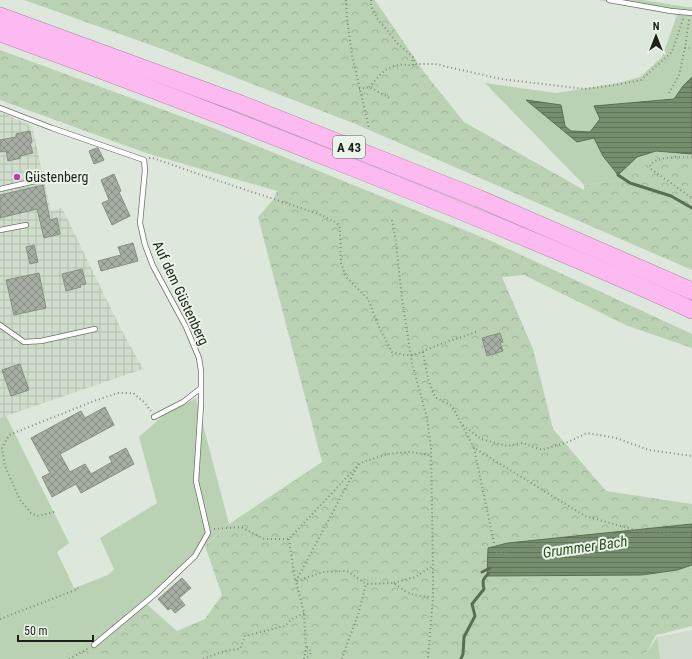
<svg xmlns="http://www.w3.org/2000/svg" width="692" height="659" viewBox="0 0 692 659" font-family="'Roboto Condensed',sans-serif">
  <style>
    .built { fill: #d0ddcc }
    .industrial { fill: url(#industrial-grid) }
    .green { fill: #bad2b3 }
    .forest { fill: url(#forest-crowns) }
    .water { fill: url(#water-rules); stroke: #5b6d55 }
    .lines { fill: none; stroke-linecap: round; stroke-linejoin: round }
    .stream { stroke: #5b6d55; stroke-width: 3 }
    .building { fill: url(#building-cross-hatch); stroke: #889086 }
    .service-casing { stroke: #6c736a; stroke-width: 6 }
    .motorway-casing { stroke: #ae84a6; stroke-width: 18 }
    .path { stroke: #848a82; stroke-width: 2; stroke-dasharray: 1 3; stroke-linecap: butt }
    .service { stroke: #fff; stroke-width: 4.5 }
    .motorway { stroke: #fcbaf1; stroke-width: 17 }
    .poi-dot { fill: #b145a5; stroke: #ebf4e9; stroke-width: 1.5 }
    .labels { text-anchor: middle; stroke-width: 4; stroke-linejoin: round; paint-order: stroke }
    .shield { fill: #ebf4e9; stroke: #5b605a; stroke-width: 1 }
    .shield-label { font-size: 13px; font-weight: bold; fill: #1d201c }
    .poi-label { font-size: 14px; fill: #1d201c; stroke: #ebf4e9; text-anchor: start }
    .street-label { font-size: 14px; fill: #1d201c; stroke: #ebf4e9 }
    .water-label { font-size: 15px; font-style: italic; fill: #2e5021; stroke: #ebf4e9 }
  </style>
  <defs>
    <pattern id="industrial-grid" width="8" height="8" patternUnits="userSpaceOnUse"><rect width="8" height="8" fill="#d0ddcc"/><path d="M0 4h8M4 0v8" fill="none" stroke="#b2bdaf"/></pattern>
    <pattern id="forest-crowns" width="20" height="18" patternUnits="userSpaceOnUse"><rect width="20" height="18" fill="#bad2b3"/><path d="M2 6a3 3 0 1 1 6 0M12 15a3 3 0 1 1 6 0" fill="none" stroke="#9fb499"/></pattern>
    <pattern id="water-rules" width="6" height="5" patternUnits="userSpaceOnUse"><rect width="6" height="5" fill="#768e6e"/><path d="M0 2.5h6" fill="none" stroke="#60745a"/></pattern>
    <pattern id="building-cross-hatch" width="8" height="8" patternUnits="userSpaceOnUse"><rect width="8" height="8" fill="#a6aea4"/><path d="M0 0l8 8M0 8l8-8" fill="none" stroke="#878d85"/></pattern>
  </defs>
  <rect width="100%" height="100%" fill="#dee7db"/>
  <path class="built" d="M 692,630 L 692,659 L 660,659 L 657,637 Z"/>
  <path class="industrial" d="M 0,112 L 32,126 L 51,211 L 62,208 L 121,329 L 143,369 L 0,418 Z"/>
  <g class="green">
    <path d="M 598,0 L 643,0 L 687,7 L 692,7 L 692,161 L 628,179 L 584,185 L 485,83 L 556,93 L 618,83 L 640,77 L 662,57 L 677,15 Z"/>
    <path d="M 196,398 L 229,524 L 143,601 L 98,634 L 57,659 L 0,659 L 0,418 L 6,416 L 69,543 L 57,552 L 74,588 L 80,586 L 108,575 L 114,569 L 100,538 L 157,503 L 139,437 L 165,414 Z"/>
    <path d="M 657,637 L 660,659 L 625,659 L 646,654 Z"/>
  </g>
  <g class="forest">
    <path d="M 24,0 L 375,0 L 424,72 L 464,122 L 584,190 L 584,185 L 628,179 L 656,156 L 692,153 L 692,270 L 353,123 L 162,49 Z"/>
    <path d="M 0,50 L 213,128 L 489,240 L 692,334 L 692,348 L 628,326 L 524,275 L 502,277 L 533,349 L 553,429 L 606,491 L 692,504 L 692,626 L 656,635 L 646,654 L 625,659 L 57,659 L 98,634 L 143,601 L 177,631 L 205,619 L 222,595 L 205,546 L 229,524 L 322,462 L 258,217 L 273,200 L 277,191 L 146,153 L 0,100 Z"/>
  </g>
  <g class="water">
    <path d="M 692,77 L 692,154 L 656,151 L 637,157 L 618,175 L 603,156 L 594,138 L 577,142 L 526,100 L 561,105 L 565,126 L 571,131 L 590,132 L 600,119 L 594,106 L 674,99 L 683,86 Z"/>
    <path d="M 692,524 L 692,565 L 677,570 L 642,575 L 487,576 L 488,548 L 508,543 Z"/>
  </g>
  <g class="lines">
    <g class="stream">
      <path d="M 618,175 L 630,183 L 671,196 L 692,208"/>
      <path d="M 482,572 L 490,568"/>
      <path d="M 461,659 L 463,654 L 464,637 L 475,616 L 472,604 L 484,589 C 482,580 483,579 489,573"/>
    </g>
  </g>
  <g class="building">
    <path d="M 30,131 L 32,143 L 30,143 L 33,153 L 20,156 L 21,158 L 8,161 L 6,151 L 0,152 L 0,140 L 16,137 L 16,134 Z"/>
    <path d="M 97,148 L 98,148 L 104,160 L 94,164 L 89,151 Z"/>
    <path d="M 114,174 L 121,191 L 119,192 L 130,216 L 112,225 L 102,203 L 109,200 L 101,180 Z"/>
    <path d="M 43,185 L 50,220 L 57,218 L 60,234 L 44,238 L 37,209 L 0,218 L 0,195 Z"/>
    <path d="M 133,243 L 138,261 L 101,271 L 98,261 L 121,255 L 118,247 Z"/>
    <path d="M 34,245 L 38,262 L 30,264 L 26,247 Z"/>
    <path d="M 82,269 L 86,284 L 80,285 L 81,287 L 66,291 L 62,274 Z"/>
    <path d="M 39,273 L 46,308 L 14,315 L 6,280 Z"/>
    <path d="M 500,333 L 503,342 L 500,343 L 503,351 L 487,356 L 482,338 Z"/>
    <path d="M 20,364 L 29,390 L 11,396 L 2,370 Z"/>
    <path d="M 105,407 L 114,425 L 60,454 L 70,472 L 85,464 L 91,474 L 112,462 L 109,457 L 126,448 L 134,464 L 81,493 L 76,484 L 52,497 L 42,477 L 50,473 L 31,438 L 81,411 L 85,418 Z"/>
    <path d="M 182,578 L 191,588 L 179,598 L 185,605 L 175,613 L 171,608 L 168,610 L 158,599 Z"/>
  </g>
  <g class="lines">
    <g class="service-casing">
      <g id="service">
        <path d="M 609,0 L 671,11 L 692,13"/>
        <path d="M 0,108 L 52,128 L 144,160 L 145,170 L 140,223 L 145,245 L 153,266 L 186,327 L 194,346 L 199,358 L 201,371 L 201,404 L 196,481 L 208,533 L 195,556 L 154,595 L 94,645"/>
        <path d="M 0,189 L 35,181"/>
        <path d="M 0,230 L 26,225"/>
        <path d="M 0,325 L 24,342 L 41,341 L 95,329"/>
        <path d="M 154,417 L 183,402 L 201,388"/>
      </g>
    </g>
    <g class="motorway-casing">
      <g id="motorway">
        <path d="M 0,16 L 241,104 L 478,198 L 692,291"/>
        <path d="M 0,33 C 119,76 236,121 354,168 C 467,213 581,259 692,310"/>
      </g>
    </g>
    <g class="path">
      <path d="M 346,0 L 347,17 L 352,55 L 369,128"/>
      <path d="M 371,0 L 371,6 L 378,20 L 388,31 L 396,42 L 413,57 L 416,64 L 435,64 L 501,79 L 585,89 L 615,85 L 641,80 L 672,52 L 683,19"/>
      <path d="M 689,20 L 685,48 L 692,48"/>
      <path d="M 369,87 C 378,78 386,65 400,65 C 404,64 408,66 413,65 L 412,58 L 413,57"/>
      <path d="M 359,89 L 369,87 L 390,98"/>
      <path d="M 669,93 L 679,75 L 685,48"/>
      <path d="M 692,157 C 679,158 659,155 650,165 L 651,169 L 692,198"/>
      <path d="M 149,158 L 153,158 L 201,175 L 298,207 L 321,215 L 337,223 L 340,228 L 341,263 L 346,277 L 368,299 L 378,325 L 392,352 L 404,355 L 414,355 L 438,345 L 476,332"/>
      <path d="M 392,220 L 396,242 L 402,299 L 412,363 L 427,418 L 431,447 L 433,575 L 433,597 L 428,659"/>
      <path d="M 423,352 L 428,379 L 435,397 L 452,406 L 474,448 L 585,516 L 649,534"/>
      <path d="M 463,425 L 481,439 L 507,446 L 522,443 L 542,450 L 568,442 L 587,433 L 616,438 L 649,450 L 692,456"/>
      <path d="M 474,448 L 496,553 L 692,529"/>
      <path d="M 54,512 L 38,516 L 31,513 L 20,500 L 5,466 L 2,448 L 9,435 L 94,401 L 118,393 L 133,393 L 144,402 L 151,411"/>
      <path d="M 214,529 L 241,527 L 264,539 L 289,539 L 360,463 L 388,454 L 409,452 L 431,455"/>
      <path d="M 289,539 L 295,580"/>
      <path d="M 296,581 L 358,465"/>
      <path d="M 394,583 L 415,577 L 433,566"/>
      <path d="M 0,619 L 78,589 L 77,587"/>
      <path d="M 69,659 L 89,648"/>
      <path d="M 203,659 L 224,651 L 240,649 L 245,636 L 285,626 L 292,619 L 304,613"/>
      <path d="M 304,659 L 306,649 L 304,613 L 296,581 L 323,572 L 347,571 L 366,584 L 394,583 C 409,595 414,596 432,597"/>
      <path d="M 304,659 L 309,656 L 311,652 L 309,648 L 306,647"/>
      <path d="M 342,659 L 347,644 L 358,615 L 366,584"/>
    </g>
    <use href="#service" class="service"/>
    <use href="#motorway" class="motorway"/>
  </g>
  <circle class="poi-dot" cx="17" cy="177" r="4"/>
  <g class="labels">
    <rect class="shield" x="333" y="136" width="32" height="22" rx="3"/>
    <g class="shield-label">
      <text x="349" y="152">A 43</text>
    </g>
    <g class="poi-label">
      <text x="25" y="182">Güstenberg</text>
    </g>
    <g class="street-label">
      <text transform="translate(181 293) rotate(65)" y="5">Auf dem Güstenberg</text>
    </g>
    <g class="water-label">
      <text transform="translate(585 547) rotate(-8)" y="5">Grummer Bach</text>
    </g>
  </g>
  <g transform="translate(656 36)" stroke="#ebf4e9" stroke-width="3" paint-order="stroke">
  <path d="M0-3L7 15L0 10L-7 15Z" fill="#1d201c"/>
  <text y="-6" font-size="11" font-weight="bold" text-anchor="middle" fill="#1d201c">N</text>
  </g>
  <path d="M18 635v6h75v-6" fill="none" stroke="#1d201c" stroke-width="2"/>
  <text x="24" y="635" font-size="12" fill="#1d201c" stroke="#ebf4e9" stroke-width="3" paint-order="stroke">50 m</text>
</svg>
